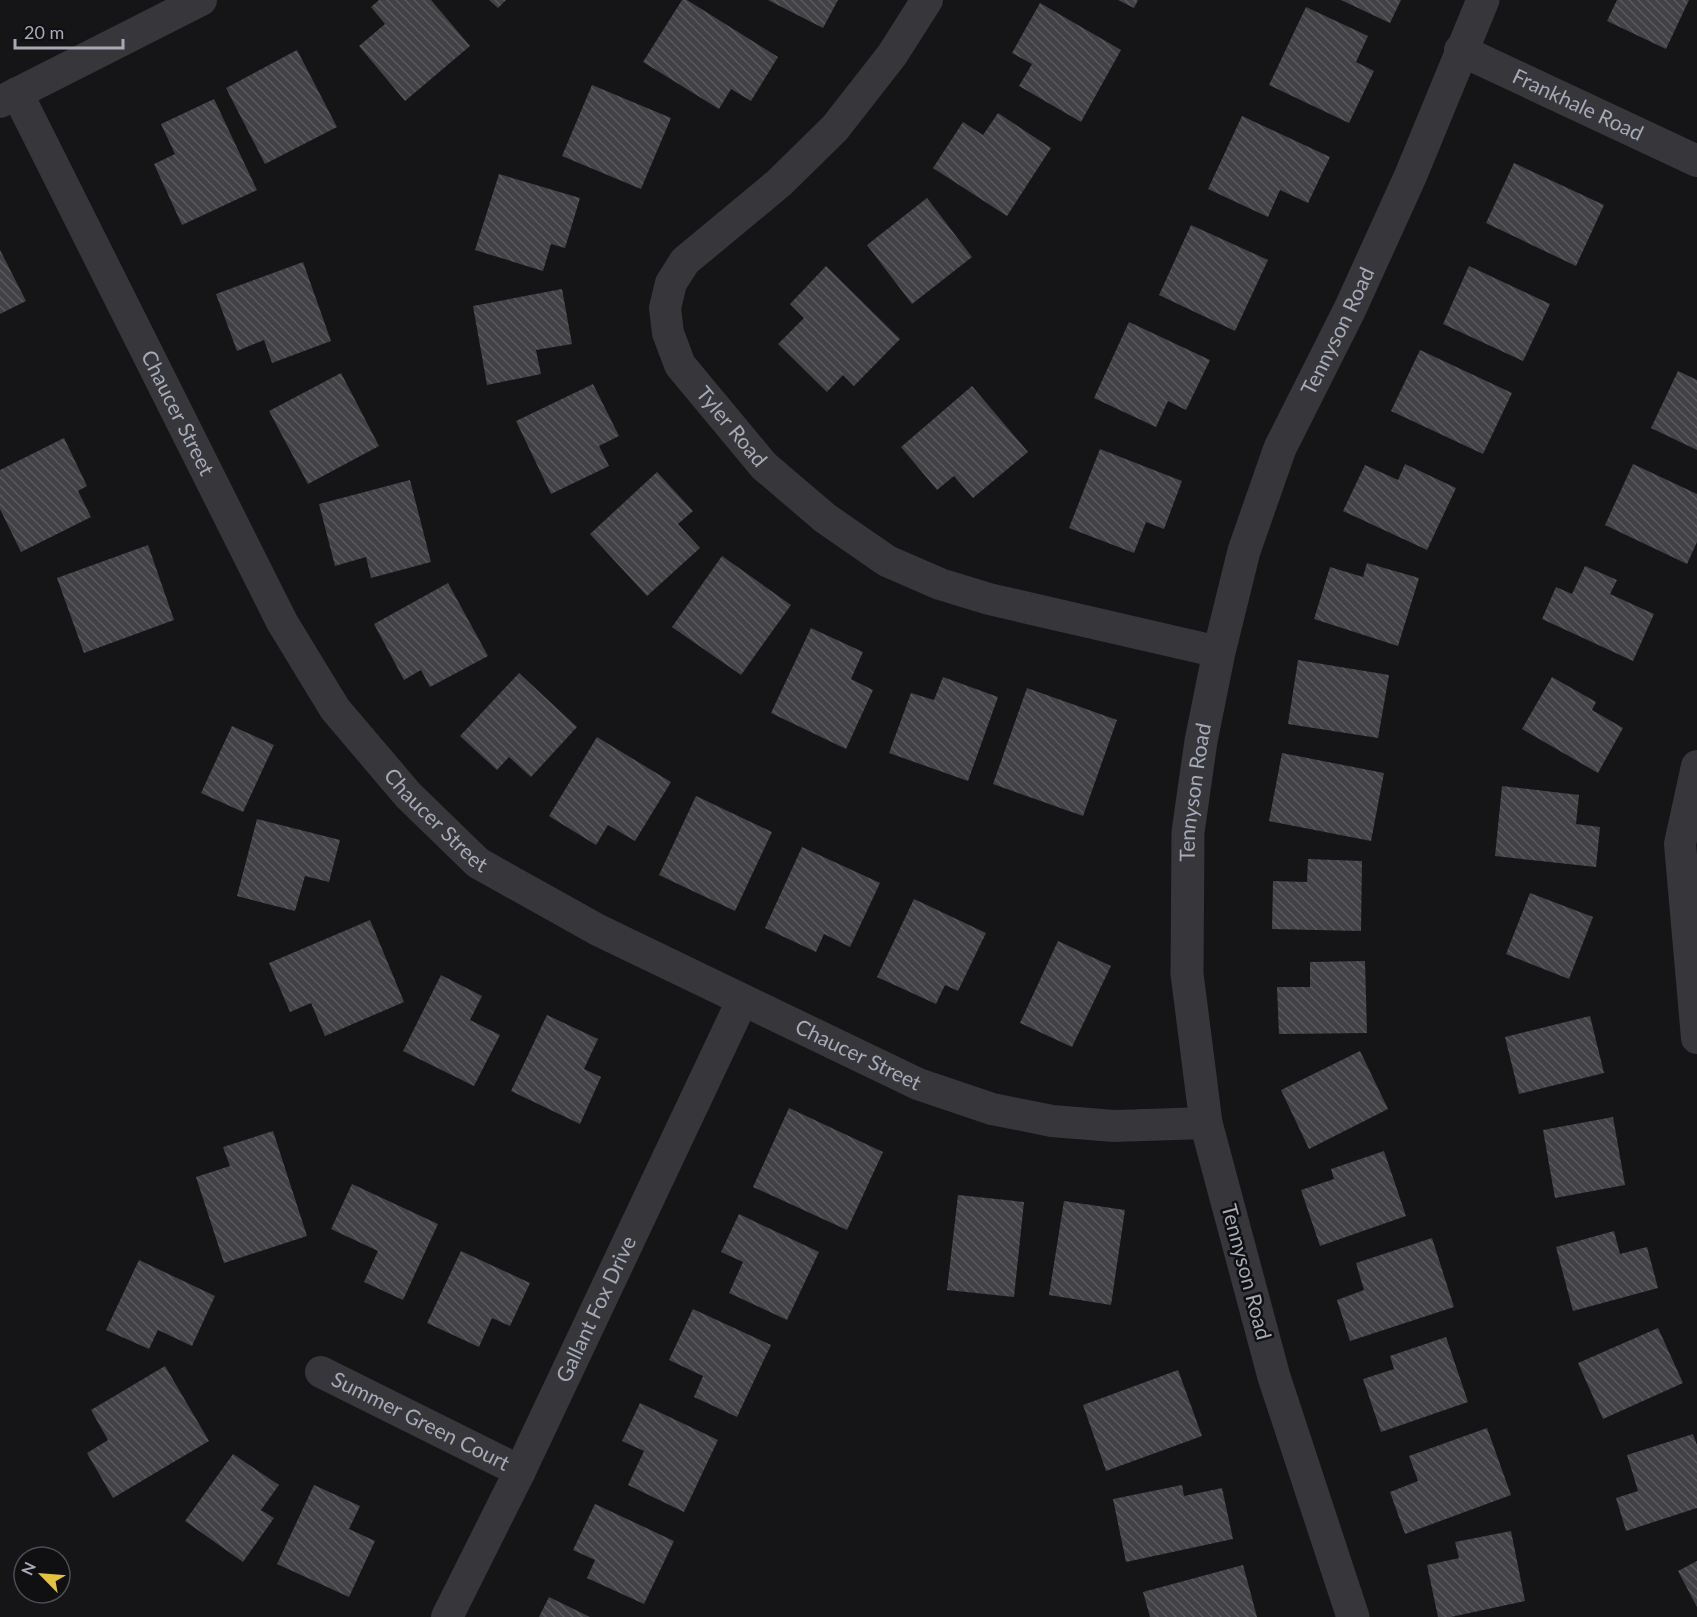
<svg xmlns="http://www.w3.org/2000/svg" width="1697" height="1617" viewBox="0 0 1697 1617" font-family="Lato,sans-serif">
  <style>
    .building { fill: url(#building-back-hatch) }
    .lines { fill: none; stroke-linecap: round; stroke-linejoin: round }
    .minor { stroke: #36363b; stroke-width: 32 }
    .tertiary { stroke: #36363b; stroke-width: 33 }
    .labels { text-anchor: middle; stroke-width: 5; stroke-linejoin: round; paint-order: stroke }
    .street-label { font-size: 21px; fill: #a7aab5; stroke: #100f11 }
  </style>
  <defs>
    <pattern id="building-back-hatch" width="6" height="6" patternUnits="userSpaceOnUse" patternTransform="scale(1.5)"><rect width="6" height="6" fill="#414146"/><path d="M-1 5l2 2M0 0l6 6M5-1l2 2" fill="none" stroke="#5a5a5e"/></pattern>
  </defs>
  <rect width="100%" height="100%" fill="#151416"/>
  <g class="building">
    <path d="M 379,0 L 431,0 L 470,46 L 405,101 L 359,46 L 385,24 L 371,7 Z"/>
    <path d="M 489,0 L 506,0 L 498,8 Z"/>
    <path d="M 682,0 L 687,0 L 778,57 L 751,101 L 731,89 L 719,109 L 643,62 Z"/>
    <path d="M 768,0 L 838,0 L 823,28 Z"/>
    <path d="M 1118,0 L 1138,0 L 1134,8 Z"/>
    <path d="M 1341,0 L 1401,0 L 1390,23 Z"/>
    <path d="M 1617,0 L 1689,0 L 1666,49 L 1607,21 Z"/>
    <path d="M 1040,3 L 1121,50 L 1081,122 L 1019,86 L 1032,64 L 1012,53 Z"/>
    <path d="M 1306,7 L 1368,36 L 1356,62 L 1374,71 L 1349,123 L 1269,85 Z"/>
    <path d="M 297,50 L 337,127 L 265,164 L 226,88 Z"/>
    <path d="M 592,85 L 671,118 L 641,189 L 562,156 Z"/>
    <path d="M 214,99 L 257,190 L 182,225 L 154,164 L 175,154 L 161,124 Z"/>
    <path d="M 998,113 L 1051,148 L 1007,216 L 933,168 L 963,122 L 983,135 Z"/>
    <path d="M 1242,116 L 1330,157 L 1308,203 L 1280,190 L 1268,217 L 1208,189 Z"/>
    <path d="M 1514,163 L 1604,205 L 1576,266 L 1486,223 Z"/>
    <path d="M 499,174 L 580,198 L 565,248 L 551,244 L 543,271 L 475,250 Z"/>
    <path d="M 927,198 L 972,257 L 912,304 L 867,245 Z"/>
    <path d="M 1191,225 L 1268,260 L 1235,331 L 1159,295 Z"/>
    <path d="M 0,250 L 26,301 L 0,314 Z"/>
    <path d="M 303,262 L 331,341 L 272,363 L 264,340 L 237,351 L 216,294 Z"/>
    <path d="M 826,266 L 900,339 L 854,386 L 843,375 L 827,392 L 778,344 L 804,318 L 790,304 Z"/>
    <path d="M 1469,266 L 1550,304 L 1523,361 L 1443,324 Z"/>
    <path d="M 562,289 L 572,344 L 536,350 L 541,374 L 487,385 L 473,306 Z"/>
    <path d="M 1129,322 L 1210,360 L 1186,410 L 1168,401 L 1156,427 L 1094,398 Z"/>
    <path d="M 1420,350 L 1512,393 L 1483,454 L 1391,411 Z"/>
    <path d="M 1678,371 L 1697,380 L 1697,450 L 1651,428 Z"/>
    <path d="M 341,373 L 379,446 L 308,484 L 269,411 Z"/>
    <path d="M 593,384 L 619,436 L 599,446 L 609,466 L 551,494 L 516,421 Z"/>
    <path d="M 972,386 L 1028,452 L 973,498 L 954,476 L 937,490 L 901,447 Z"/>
    <path d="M 64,438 L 87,486 L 78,491 L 91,517 L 21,552 L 0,509 L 0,470 Z"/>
    <path d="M 1100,449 L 1182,481 L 1164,529 L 1146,522 L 1134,553 L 1069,528 Z"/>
    <path d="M 1405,464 L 1456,488 L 1427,550 L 1343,511 L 1365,465 L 1398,480 Z"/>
    <path d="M 1633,464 L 1697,494 L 1697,542 L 1687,564 L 1605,525 Z"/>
    <path d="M 657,472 L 693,511 L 678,524 L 700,548 L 647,596 L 590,534 Z"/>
    <path d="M 410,480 L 431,562 L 371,578 L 366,557 L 335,566 L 319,504 Z"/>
    <path d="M 148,545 L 174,620 L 84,653 L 57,578 Z"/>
    <path d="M 722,556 L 791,605 L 741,675 L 672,627 Z"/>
    <path d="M 1367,563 L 1419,578 L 1398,646 L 1314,619 L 1330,567 L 1363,577 Z"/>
    <path d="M 1585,566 L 1617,580 L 1610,594 L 1654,614 L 1633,661 L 1542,619 L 1556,587 L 1572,594 Z"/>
    <path d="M 448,583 L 488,656 L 430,687 L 421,670 L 404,680 L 374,624 Z"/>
    <path d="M 811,628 L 863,652 L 851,679 L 873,690 L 846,749 L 771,713 Z"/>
    <path d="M 1298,660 L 1389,675 L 1378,738 L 1288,724 Z"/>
    <path d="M 519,673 L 577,727 L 531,777 L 509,757 L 497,770 L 460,736 Z"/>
    <path d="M 943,677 L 998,697 L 968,781 L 889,753 L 911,693 L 934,700 Z"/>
    <path d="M 1552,677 L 1596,702 L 1592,710 L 1623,728 L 1598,773 L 1522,729 Z"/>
    <path d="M 1027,688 L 1117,720 L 1083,816 L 993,784 Z"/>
    <path d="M 232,726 L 274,745 L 243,812 L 201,793 Z"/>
    <path d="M 597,737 L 671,782 L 635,841 L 608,825 L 596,845 L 549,816 Z"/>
    <path d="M 1282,753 L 1384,773 L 1371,841 L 1269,821 Z"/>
    <path d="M 1502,786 L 1579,795 L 1576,824 L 1600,827 L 1596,867 L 1495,856 Z"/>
    <path d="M 696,796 L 772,832 L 735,911 L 659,875 Z"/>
    <path d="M 257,819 L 340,840 L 329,882 L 305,876 L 295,911 L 237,896 Z"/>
    <path d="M 802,847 L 880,883 L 850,947 L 824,934 L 816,952 L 765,928 Z"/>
    <path d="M 1308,859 L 1362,861 L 1361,931 L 1272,929 L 1273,881 L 1307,882 Z"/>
    <path d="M 1530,893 L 1593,917 L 1569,979 L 1506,954 Z"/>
    <path d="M 914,899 L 986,933 L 958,991 L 945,985 L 936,1004 L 877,977 Z"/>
    <path d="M 370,920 L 404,1002 L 325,1036 L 311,1003 L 290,1012 L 269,963 Z"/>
    <path d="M 1058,941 L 1111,966 L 1072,1047 L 1020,1023 Z"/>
    <path d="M 1365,961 L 1367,1033 L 1279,1034 L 1277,987 L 1310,987 L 1310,962 Z"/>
    <path d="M 441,975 L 482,996 L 470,1020 L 500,1035 L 474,1086 L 403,1051 Z"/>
    <path d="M 547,1015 L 598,1039 L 584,1069 L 601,1077 L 580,1124 L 511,1091 Z"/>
    <path d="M 1590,1016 L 1604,1073 L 1519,1094 L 1505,1037 Z"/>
    <path d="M 1360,1051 L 1388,1109 L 1309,1149 L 1281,1090 Z"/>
    <path d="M 789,1108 L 883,1152 L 847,1230 L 753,1187 Z"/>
    <path d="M 1613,1117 L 1625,1185 L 1555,1198 L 1543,1130 Z"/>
    <path d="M 273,1131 L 307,1236 L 224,1263 L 196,1177 L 230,1166 L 223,1147 Z"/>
    <path d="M 1384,1151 L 1406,1216 L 1320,1246 L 1301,1190 L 1334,1179 L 1331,1169 Z"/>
    <path d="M 352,1184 L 438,1224 L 403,1300 L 364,1282 L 378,1251 L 331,1229 Z"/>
    <path d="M 958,1195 L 1024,1202 L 1014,1297 L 947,1290 Z"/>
    <path d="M 1064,1201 L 1125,1210 L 1111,1305 L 1049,1295 Z"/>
    <path d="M 739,1214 L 819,1252 L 787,1320 L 729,1293 L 743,1262 L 721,1252 Z"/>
    <path d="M 1614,1231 L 1620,1254 L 1647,1247 L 1658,1288 L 1573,1311 L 1556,1247 Z"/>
    <path d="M 1432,1238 L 1454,1307 L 1350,1341 L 1337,1300 L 1364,1290 L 1356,1263 Z"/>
    <path d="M 461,1251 L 530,1283 L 510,1326 L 492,1318 L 479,1347 L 427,1323 Z"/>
    <path d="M 139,1260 L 215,1296 L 192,1346 L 158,1330 L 149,1349 L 106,1330 Z"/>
    <path d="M 693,1309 L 771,1345 L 737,1417 L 694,1397 L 703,1376 L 669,1360 Z"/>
    <path d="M 1658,1328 L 1683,1383 L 1603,1419 L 1578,1363 Z"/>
    <path d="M 1446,1337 L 1468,1402 L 1381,1432 L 1363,1379 L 1394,1369 L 1390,1356 Z"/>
    <path d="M 165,1366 L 209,1441 L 113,1498 L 87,1453 L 108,1440 L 91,1410 Z"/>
    <path d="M 1178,1370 L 1202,1436 L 1106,1471 L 1083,1405 Z"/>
    <path d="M 640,1403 L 718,1440 L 684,1512 L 628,1485 L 644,1451 L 622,1441 Z"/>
    <path d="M 1487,1428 L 1511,1495 L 1405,1534 L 1390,1492 L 1418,1481 L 1409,1456 Z"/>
    <path d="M 1693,1434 L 1697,1445 L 1697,1508 L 1626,1531 L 1616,1498 L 1638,1491 L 1627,1455 Z"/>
    <path d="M 233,1454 L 279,1485 L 261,1510 L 274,1518 L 243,1562 L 185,1521 Z"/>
    <path d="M 314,1485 L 360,1506 L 349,1529 L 375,1541 L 349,1597 L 277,1564 Z"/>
    <path d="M 1182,1485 L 1184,1496 L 1222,1488 L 1233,1539 L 1126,1562 L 1113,1499 Z"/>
    <path d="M 595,1504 L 674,1541 L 644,1604 L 587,1578 L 595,1560 L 573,1550 Z"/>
    <path d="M 1511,1531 L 1525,1601 L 1451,1617 L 1438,1617 L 1427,1565 L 1459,1558 L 1455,1542 Z"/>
    <path d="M 1697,1561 L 1697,1607 L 1678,1571 Z"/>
    <path d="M 1243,1565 L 1257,1617 L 1150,1617 L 1143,1592 Z"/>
    <path d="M 549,1597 L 590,1617 L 539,1617 Z"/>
  </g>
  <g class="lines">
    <g class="minor">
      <path id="s1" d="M 927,0 L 892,55 L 835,128 L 779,183 L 685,261 L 671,283 L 665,308 L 668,333 L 680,365 L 764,466 L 825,518 L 887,561 L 940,584 L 989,599 L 1219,652"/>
      <path id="s2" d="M 1460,50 L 1697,161"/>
      <path id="s3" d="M 17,93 L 282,622 L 335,709 L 408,795 L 478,863 L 598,930 L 918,1084 L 992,1109 L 1052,1121 L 1114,1126 L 1206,1123"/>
      <path d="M 0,102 L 201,0"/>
      <path d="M 1697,766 L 1680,844 L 1697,1038"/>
      <path id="s4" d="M 321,1372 L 520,1471"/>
      <path id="s5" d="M 447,1617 L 520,1471 L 742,1001"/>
    </g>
    <path class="tertiary" id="s6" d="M 1353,1617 L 1274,1377 L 1206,1123 L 1187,974 L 1188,832 L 1201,741 L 1219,652 L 1244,551 L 1280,448 L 1350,309 L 1410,177 L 1483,0"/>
  </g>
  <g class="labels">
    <g class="street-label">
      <text dy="7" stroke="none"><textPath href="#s2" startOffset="130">Frankhale Road</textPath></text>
      <text dy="7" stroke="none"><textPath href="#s6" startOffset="1334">Tennyson Road</textPath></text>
      <text dy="7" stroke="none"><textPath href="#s3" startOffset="358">Chaucer Street</textPath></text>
      <text dy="7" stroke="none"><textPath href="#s1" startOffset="550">Tyler Road</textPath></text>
      <text dy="7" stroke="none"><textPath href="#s6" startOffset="848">Tennyson Road</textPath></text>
      <text dy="7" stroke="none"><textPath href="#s3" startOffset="844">Chaucer Street</textPath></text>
      <text dy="7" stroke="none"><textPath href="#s3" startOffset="1330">Chaucer Street</textPath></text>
      <text transform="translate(1246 1272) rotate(75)" y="7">Tennyson Road</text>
      <text dy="7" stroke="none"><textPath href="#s5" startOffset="342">Gallant Fox Drive</textPath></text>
      <text dy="7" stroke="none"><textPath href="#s4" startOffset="111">Summer Green Court</textPath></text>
    </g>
  </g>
  <g transform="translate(42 1575) rotate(295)"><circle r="28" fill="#100f11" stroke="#4c4d53" stroke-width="1.5"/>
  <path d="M0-4.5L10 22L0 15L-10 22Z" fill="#e4c23f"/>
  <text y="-9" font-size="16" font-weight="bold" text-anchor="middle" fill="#a7aab5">N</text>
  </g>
  <path d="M15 39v9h108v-9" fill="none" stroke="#a7aab5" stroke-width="3"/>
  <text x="24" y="39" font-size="18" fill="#a7aab5" stroke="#100f11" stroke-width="4.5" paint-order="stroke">20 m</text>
</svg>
